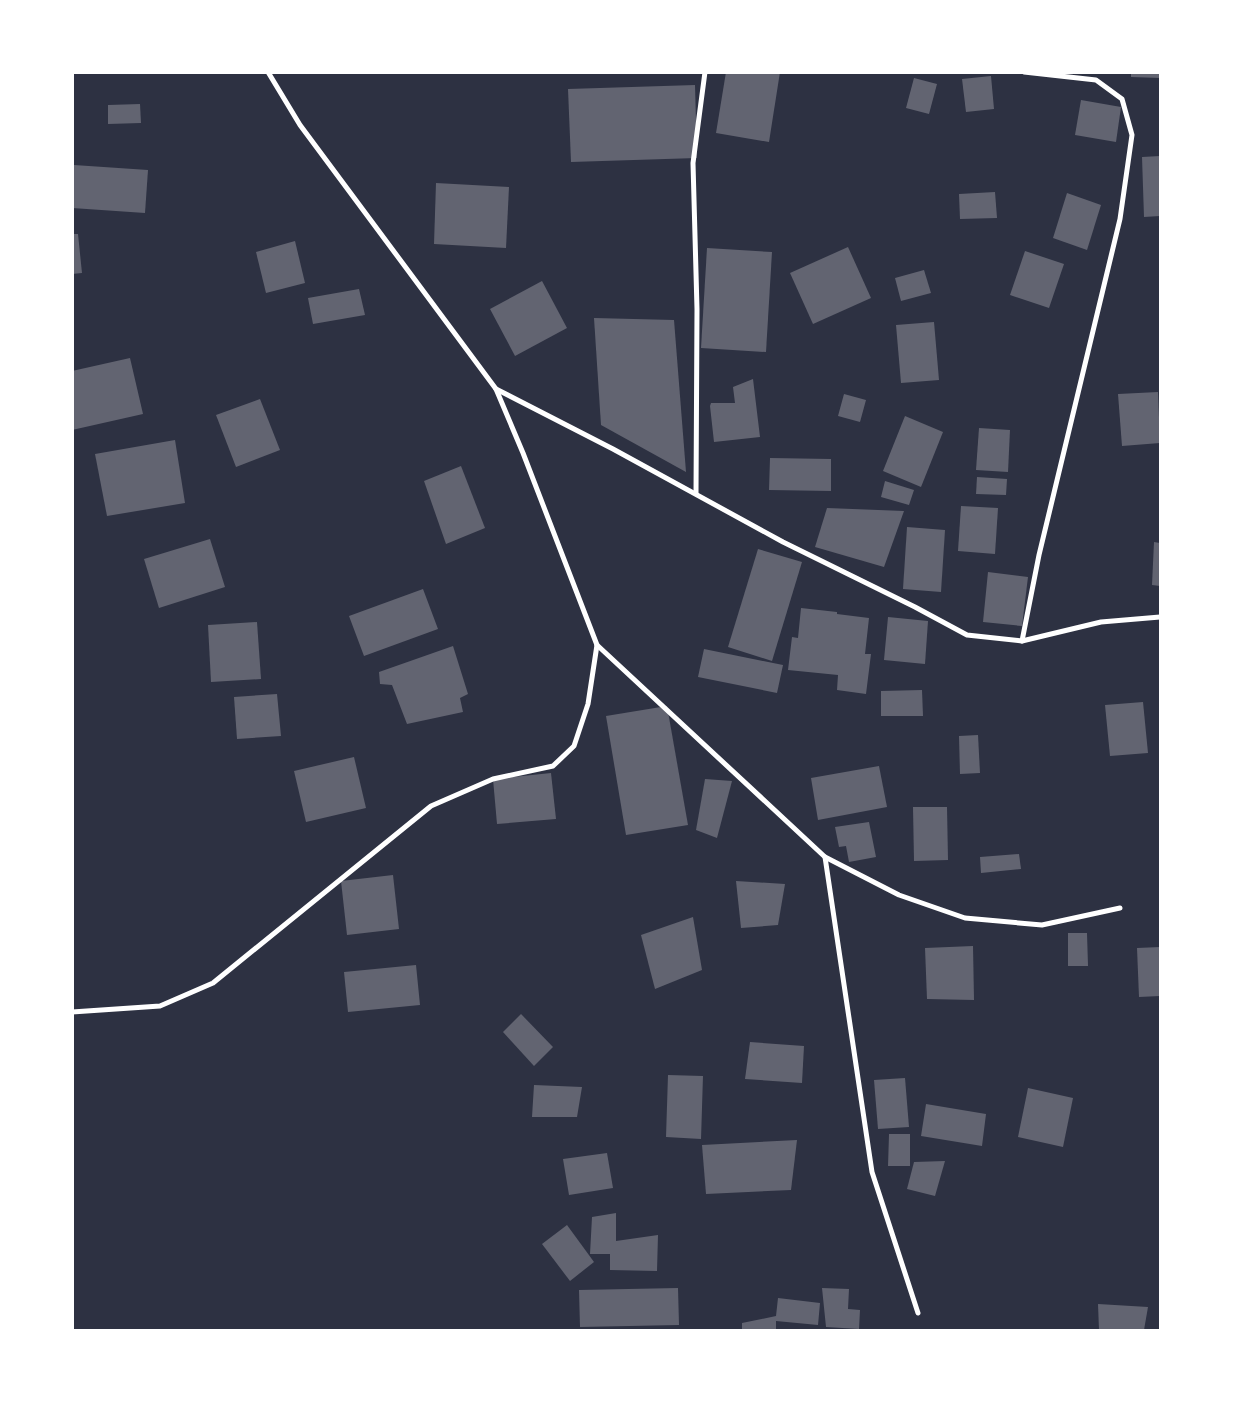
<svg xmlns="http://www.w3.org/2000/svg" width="1233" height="1403" viewBox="0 0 1233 1403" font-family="'Source Sans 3',sans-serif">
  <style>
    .building { fill: #626471 }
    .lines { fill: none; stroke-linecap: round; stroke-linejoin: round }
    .minor { stroke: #fff; stroke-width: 5 }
  </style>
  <rect width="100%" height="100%" fill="#2d3142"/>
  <g class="building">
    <path d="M 726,72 L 780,72 L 769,142 L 716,133 Z"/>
    <path d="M 1131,72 L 1160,72 L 1160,78 L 1131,77 Z"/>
    <path d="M 991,76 L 994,109 L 966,112 L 962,79 Z"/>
    <path d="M 914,78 L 937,84 L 929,114 L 906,108 Z"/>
    <path d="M 695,85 L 697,158 L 571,162 L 568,89 Z"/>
    <path d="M 1081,100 L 1121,107 L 1116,142 L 1075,135 Z"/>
    <path d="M 140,104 L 141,123 L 108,124 L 108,105 Z"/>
    <path d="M 1160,156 L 1160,216 L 1144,217 L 1142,157 Z"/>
    <path d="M 74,165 L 148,170 L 145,213 L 72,208 Z"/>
    <path d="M 436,183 L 509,187 L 506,248 L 434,244 Z"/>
    <path d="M 995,192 L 997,218 L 960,219 L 959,194 Z"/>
    <path d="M 1067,193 L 1101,205 L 1087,250 L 1053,238 Z"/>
    <path d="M 72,234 L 78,234 L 82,273 L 72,274 Z"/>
    <path d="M 295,241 L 305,283 L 266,293 L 256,252 Z"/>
    <path d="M 848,247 L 871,298 L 813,324 L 790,273 Z"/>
    <path d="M 707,248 L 772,252 L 766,352 L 701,348 Z"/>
    <path d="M 1025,251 L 1064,264 L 1049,308 L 1010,295 Z"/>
    <path d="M 924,270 L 931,293 L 901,301 L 895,278 Z"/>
    <path d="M 542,281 L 567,328 L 515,356 L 490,309 Z"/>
    <path d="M 359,289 L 365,315 L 313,324 L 308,298 Z"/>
    <path d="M 594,318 L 674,320 L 686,472 L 601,425 Z"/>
    <path d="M 934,322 L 939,380 L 901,383 L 896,325 Z"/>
    <path d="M 130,358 L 143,414 L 72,430 L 72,371 Z"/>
    <path d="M 753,379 L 760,437 L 714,442 L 710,406 L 711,403 L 735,403 L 733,387 Z"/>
    <path d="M 1158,392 L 1160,443 L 1122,446 L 1118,394 Z"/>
    <path d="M 844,394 L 866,400 L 860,422 L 838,416 Z"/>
    <path d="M 260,399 L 280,450 L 236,467 L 216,415 Z"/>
    <path d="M 905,416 L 943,432 L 921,487 L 883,471 Z"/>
    <path d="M 979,428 L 1010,430 L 1008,472 L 976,470 Z"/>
    <path d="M 175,440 L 185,503 L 107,516 L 95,454 Z"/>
    <path d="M 770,458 L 831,459 L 831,491 L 769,490 Z"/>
    <path d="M 461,466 L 485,528 L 446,544 L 424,481 Z"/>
    <path d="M 977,477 L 1007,479 L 1006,495 L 976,494 Z"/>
    <path d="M 885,481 L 914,490 L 909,505 L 881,497 Z"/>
    <path d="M 961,506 L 998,508 L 995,554 L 958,551 Z"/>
    <path d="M 827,508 L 904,511 L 884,567 L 815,547 Z"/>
    <path d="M 907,527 L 945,530 L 941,592 L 903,589 Z"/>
    <path d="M 210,539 L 225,587 L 159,608 L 144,559 Z"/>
    <path d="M 1154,542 L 1160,543 L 1160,586 L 1152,585 Z"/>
    <path d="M 758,549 L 802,562 L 772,661 L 728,647 Z"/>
    <path d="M 988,572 L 1028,577 L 1022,626 L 983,622 Z"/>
    <path d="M 423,589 L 438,629 L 364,656 L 349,616 Z"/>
    <path d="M 801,608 L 837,612 L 837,614 L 869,618 L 865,654 L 871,654 L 866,694 L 837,690 L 838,675 L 788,670 L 792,637 L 798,638 Z"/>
    <path d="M 888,617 L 928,621 L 925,664 L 884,660 Z"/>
    <path d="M 257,622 L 261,679 L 211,682 L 208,625 Z"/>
    <path d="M 453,646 L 468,694 L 460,698 L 463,712 L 407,724 L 392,685 L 380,684 L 379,672 Z"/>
    <path d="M 704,649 L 783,665 L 777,693 L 698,677 Z"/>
    <path d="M 922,690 L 923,716 L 881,716 L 881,691 Z"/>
    <path d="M 277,694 L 281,736 L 237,739 L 234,697 Z"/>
    <path d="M 1143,702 L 1148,753 L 1110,756 L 1105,705 Z"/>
    <path d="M 667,706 L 688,825 L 626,835 L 606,716 Z"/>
    <path d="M 978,735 L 980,773 L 960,774 L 959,736 Z"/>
    <path d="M 354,757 L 366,808 L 306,822 L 294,771 Z"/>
    <path d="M 879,766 L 887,807 L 818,820 L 811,778 Z"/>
    <path d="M 551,773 L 556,819 L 497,824 L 493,779 Z"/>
    <path d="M 705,779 L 732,781 L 717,838 L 696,830 Z"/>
    <path d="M 913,807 L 947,807 L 948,860 L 914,861 Z"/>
    <path d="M 869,822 L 876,857 L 849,862 L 846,846 L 839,847 L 835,827 Z"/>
    <path d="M 1019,854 L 1021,869 L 981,873 L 980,857 Z"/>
    <path d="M 393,875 L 399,929 L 347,935 L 341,881 Z"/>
    <path d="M 736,881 L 785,884 L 778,925 L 741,928 Z"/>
    <path d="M 693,917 L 702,970 L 655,989 L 641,935 Z"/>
    <path d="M 1068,933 L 1087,933 L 1088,966 L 1068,966 Z"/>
    <path d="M 973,946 L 974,1000 L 927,999 L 925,948 Z"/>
    <path d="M 1160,947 L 1160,996 L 1139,997 L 1137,948 Z"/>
    <path d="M 416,965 L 420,1005 L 348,1012 L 344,972 Z"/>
    <path d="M 521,1014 L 553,1047 L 534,1066 L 503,1032 Z"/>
    <path d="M 750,1042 L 804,1046 L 802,1083 L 745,1079 Z"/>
    <path d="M 668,1075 L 703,1076 L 701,1139 L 666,1137 Z"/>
    <path d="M 905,1078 L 909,1127 L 878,1129 L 874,1080 Z"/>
    <path d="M 534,1085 L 582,1087 L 577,1117 L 532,1117 Z"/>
    <path d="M 1028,1088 L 1073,1098 L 1063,1147 L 1018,1137 Z"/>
    <path d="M 926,1104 L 986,1114 L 982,1146 L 921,1136 Z"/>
    <path d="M 889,1134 L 910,1134 L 910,1166 L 888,1166 Z"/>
    <path d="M 797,1140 L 791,1190 L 706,1194 L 702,1145 Z"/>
    <path d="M 607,1153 L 613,1188 L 569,1195 L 563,1159 Z"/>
    <path d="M 945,1161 L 935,1196 L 907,1189 L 914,1162 Z"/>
    <path d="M 616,1213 L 616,1241 L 658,1235 L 657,1271 L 610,1270 L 610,1254 L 590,1254 L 592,1217 Z"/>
    <path d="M 567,1225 L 594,1262 L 570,1281 L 542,1244 Z"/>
    <path d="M 678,1288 L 679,1325 L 580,1327 L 579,1290 Z"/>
    <path d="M 822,1288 L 849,1289 L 848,1309 L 860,1310 L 859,1329 L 826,1327 Z"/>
    <path d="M 778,1298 L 820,1303 L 818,1325 L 776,1321 L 776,1330 L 742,1330 L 742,1323 L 776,1316 Z"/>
    <path d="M 1098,1304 L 1148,1307 L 1144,1330 L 1099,1330 Z"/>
  </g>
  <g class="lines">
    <g class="minor">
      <path d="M 496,389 L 613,449 L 783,542 L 915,607 L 967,635 L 1022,641 L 1101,622 L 1160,617"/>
      <path d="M 696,494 L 697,309 L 693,163 L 705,72"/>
      <path d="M 1022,641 L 1039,555 L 1120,219 L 1132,135 L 1122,99 L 1096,80 L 1024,72"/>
      <path d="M 597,645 L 825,857 L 899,895 L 965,918 L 1042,925 L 1120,908"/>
      <path d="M 825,857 L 872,1172 L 918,1313"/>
      <path d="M 72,1012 L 160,1006 L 213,983 L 431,806 L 493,779 L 553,766 L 574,746 L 588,704 L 597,645 L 523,453 L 496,389 L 300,125 L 268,72"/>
    </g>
  </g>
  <rect width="1233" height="1403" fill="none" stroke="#ffffff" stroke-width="148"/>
</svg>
